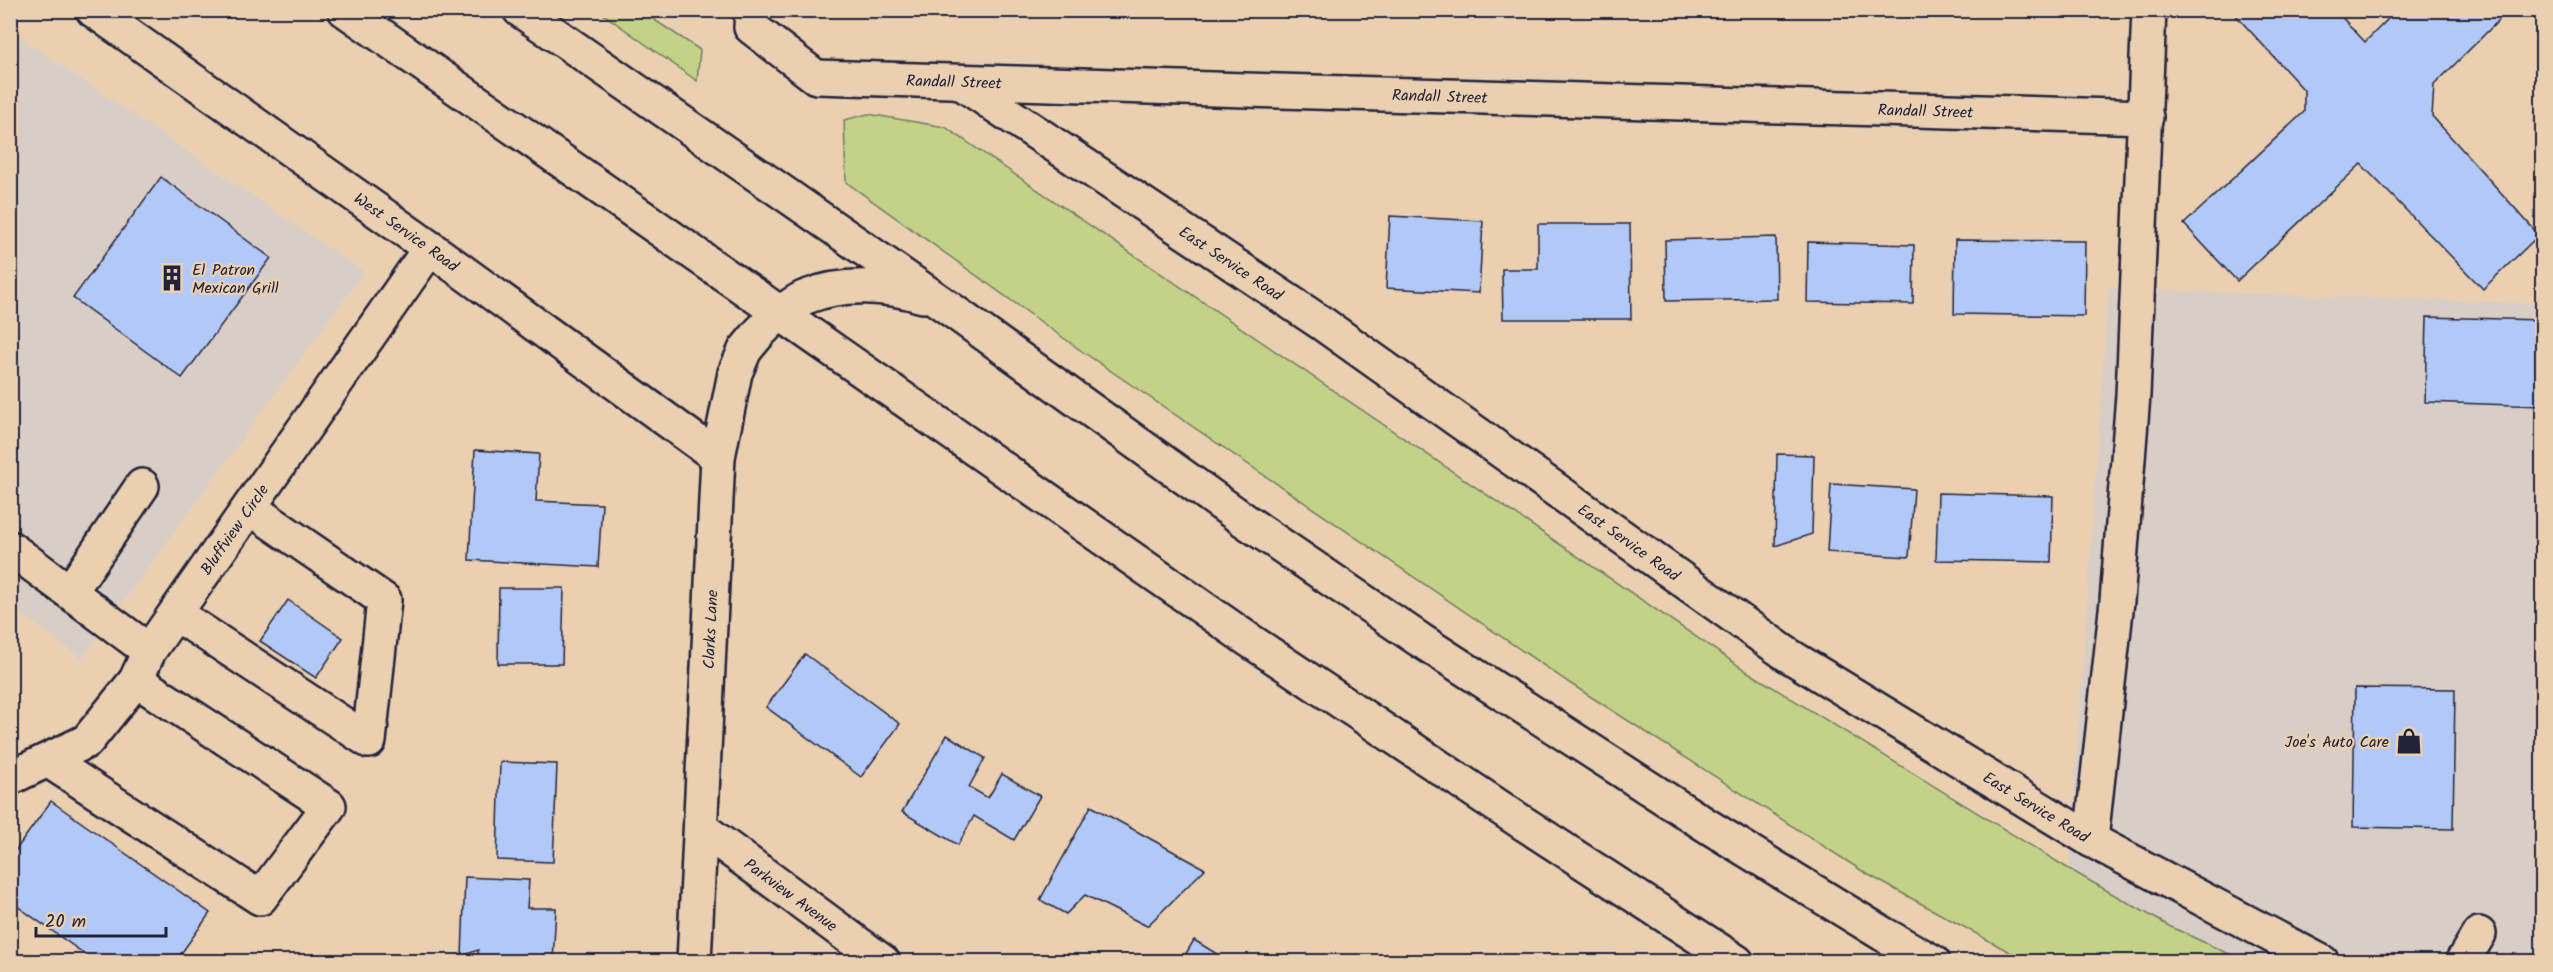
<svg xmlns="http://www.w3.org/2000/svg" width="2553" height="972" viewBox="0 0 2553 972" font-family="Kalam,sans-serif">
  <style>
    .built { fill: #d9cec6 }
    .green { fill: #c2d387; stroke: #727a61; stroke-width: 1.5 }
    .building { fill: #b2c9f7; stroke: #22223b; stroke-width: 1.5 }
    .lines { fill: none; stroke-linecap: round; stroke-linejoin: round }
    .minor-casing { stroke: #22223b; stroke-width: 38 }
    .highway-casing { stroke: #22223b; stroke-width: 38 }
    .minor { stroke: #ead0b1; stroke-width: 33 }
    .highway { stroke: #ead0b1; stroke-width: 33 }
    .labels { text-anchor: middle; stroke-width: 4.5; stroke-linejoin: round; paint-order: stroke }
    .street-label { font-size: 16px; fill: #22223b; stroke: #ead0b1 }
    .poi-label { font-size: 16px; fill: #22223b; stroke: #ead0b1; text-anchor: start }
  </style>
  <rect width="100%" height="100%" fill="#ead0b1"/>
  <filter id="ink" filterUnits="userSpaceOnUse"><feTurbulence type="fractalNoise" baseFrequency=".0167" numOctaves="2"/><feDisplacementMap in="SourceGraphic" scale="12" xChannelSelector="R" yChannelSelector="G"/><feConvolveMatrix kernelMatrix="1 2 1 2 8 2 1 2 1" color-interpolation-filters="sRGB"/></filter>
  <g filter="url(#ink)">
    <g class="built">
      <path d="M 11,31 L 364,272 L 82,659 L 11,606 Z"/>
      <path d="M 2108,288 L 2542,304 L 2542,961 L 2244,961 L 2169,926 L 2069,869 Z"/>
    </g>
    <g class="green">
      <path d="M 599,11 L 641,11 L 700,50 L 697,81 Z"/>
      <path d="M 868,114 L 945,127 L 1748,672 L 2069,869 L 2169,926 L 2244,961 L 2026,961 L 1867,874 L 1571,684 L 1083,352 L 846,182 L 844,120 Z"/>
    </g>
    <g class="building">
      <path d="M 2231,10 L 2335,10 L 2365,42 L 2397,10 L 2509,10 L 2434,85 L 2432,116 L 2539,235 L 2483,289 L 2361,164 L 2237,281 L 2184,224 L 2304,112 L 2304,90 Z"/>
      <path d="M 161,177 L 271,258 L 182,378 L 73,298 Z"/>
      <path d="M 1390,216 L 1483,221 L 1479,293 L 1386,288 Z"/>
      <path d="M 1538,224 L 1630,224 L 1631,319 L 1503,319 L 1502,269 L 1538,269 Z"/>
      <path d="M 1776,237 L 1777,299 L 1666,301 L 1665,240 Z"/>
      <path d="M 1955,240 L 2085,241 L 2084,316 L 1954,314 Z"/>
      <path d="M 1808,242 L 1914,245 L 1913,304 L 1807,302 Z"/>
      <path d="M 2427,317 L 2542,320 L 2542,406 L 2425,402 Z"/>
      <path d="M 475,450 L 539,454 L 536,501 L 602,504 L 598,567 L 469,560 Z"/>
      <path d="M 1777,454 L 1814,455 L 1812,534 L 1775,546 Z"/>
      <path d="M 1831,484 L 1914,489 L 1909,557 L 1827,552 Z"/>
      <path d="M 1938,493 L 2053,496 L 2051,562 L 1936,560 Z"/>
      <path d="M 499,588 L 564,588 L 562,664 L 498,664 Z"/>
      <path d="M 288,600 L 343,638 L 316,678 L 260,641 Z"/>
      <path d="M 805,654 L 900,724 L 861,777 L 766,707 Z"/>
      <path d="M 2355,688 L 2455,689 L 2453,829 L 2353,827 Z"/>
      <path d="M 947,735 L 985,758 L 969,787 L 988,798 L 1002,774 L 1040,796 L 1014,840 L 974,816 L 958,845 L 902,812 Z"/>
      <path d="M 500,762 L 557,764 L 553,862 L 497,860 Z"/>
      <path d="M 51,801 L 210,913 L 175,962 L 96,962 L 10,901 L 10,858 Z"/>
      <path d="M 1091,806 L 1205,869 L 1147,926 L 1085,895 L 1066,914 L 1040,900 Z"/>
      <path d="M 465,877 L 529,880 L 527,908 L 556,908 L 553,962 L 478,962 L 478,950 L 462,956 Z"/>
      <path d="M 1194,940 L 1230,962 L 1181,962 Z"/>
    </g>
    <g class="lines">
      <g class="minor-casing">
        <g id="minor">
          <path id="s1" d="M 93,10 L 430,248 L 718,457"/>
          <path id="s2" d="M 752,10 L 751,27 L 816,77 L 2146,117"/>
          <path id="s3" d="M 960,82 L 1323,324 L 1788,655 L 2091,840 L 2322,962"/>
          <path d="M 10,548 L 149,651"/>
          <path d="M 70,592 L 142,486"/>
          <path d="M 176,614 L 369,741 L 384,600 L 250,508"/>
          <path d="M 49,761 L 260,898 L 329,806 L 136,680"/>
          <path id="s4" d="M 10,778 L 87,741 L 136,680 L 149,651 L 430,248"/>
          <path id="s5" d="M 701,828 L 883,962"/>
          <path d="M 2091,840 L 2117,601 L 2133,395 L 2149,10"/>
          <path id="s6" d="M 694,962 L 718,457 L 735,373 L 745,350 L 760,332 L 778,314"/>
          <path d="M 2462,962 L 2479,934"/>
        </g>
      </g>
      <g class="highway-casing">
        <g id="highway">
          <path d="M 345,10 L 1249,640 L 1520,821 L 1737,962"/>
          <path d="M 520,10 L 939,301 L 1244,520 L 1420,640 L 1706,825 L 1883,934 L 1933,962"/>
          <path d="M 778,314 C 787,309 797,300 806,297 C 843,282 887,285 923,296"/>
        </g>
      </g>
      <use href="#minor" class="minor"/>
      <use href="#highway" class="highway"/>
    </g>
  </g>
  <defs>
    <g id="building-bare" transform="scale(2.07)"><path d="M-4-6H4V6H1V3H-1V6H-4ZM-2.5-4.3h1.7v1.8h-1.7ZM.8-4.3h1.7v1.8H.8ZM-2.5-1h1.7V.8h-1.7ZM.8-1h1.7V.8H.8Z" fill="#22223b" stroke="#ead0b1" stroke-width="2.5" paint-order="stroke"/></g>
    <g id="shop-bare" transform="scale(2.07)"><path d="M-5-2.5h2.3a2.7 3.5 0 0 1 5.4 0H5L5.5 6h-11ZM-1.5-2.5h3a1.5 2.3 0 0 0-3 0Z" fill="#22223b" stroke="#ead0b1" stroke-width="2.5" paint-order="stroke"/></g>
  </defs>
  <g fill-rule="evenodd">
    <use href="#building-bare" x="172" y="278"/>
    <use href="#shop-bare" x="2409" y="741"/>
  </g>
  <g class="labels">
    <g class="street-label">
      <text dy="6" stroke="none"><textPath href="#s2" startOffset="237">Randall Street</textPath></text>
      <text dy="6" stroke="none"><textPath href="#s2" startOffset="723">Randall Street</textPath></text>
      <text dy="6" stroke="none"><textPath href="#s2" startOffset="1209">Randall Street</textPath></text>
      <text dy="6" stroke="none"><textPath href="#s1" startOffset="384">West Service Road</textPath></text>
      <text dy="6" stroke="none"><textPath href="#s3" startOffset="326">East Service Road</textPath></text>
      <text dy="6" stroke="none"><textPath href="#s4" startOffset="344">Bluffview Circle</textPath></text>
      <text dy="6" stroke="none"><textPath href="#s3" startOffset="812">East Service Road</textPath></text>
      <text dy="6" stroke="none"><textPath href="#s6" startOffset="333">Clarks Lane</textPath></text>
      <text dy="6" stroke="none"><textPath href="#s3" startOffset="1298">East Service Road</textPath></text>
      <text dy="6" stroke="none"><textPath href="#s5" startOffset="112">Parkview Avenue</textPath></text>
    </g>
    <g class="poi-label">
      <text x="192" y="275">El Patron<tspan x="192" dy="18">Mexican Grill</tspan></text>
      <text x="2389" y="747" text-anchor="end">Joe's Auto Care</text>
    </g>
  </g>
  <rect width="2553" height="972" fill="none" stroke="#ead0b1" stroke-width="36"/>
  <rect x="18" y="18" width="2517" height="936" fill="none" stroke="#22223b" stroke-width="2" filter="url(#ink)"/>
  <path d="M36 927v9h130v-9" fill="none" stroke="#22223b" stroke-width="3"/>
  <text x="45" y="927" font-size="18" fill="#22223b" stroke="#ead0b1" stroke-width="4.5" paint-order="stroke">20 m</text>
</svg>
